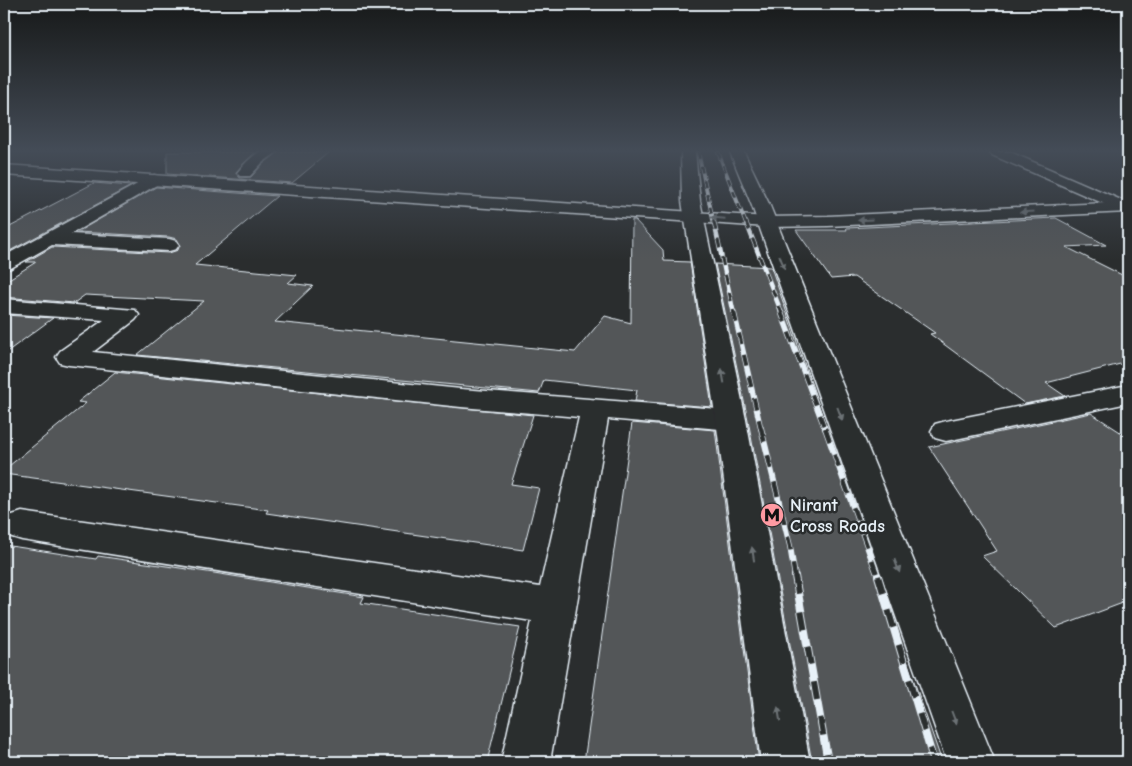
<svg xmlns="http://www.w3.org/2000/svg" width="1132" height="766" viewBox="0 0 1132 766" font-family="'Comic Neue',sans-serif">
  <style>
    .building { fill: #535759; stroke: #e8f1f8 }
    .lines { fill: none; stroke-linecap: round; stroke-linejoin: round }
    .minor-casing { stroke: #e8f1f8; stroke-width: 3 }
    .tertiary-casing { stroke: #e8f1f8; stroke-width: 3 }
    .secondary-casing { stroke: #e8f1f8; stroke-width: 3 }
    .minor { fill: #2a2d2e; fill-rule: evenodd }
    .tertiary { fill: #2a2d2e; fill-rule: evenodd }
    .secondary { fill: #2a2d2e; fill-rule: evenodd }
    .rail-far4-casing { stroke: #e8f1f8; stroke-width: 4 }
    .rail-far3-casing { stroke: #e8f1f8; stroke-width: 4.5 }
    .rail-far2-casing { stroke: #e8f1f8; stroke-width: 5.5 }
    .rail-far1-casing { stroke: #e8f1f8; stroke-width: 6 }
    .rail-casing { stroke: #e8f1f8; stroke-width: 8 }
    .rail-far4 { stroke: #2a2d2e; stroke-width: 2.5; stroke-dasharray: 7; stroke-linecap: butt }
    .rail-far3 { stroke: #2a2d2e; stroke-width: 3; stroke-dasharray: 9; stroke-linecap: butt }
    .rail-far2 { stroke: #2a2d2e; stroke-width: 4; stroke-dasharray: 11; stroke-linecap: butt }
    .rail-far1 { stroke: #2a2d2e; stroke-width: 4.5; stroke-dasharray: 14; stroke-linecap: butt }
    .rail { stroke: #2a2d2e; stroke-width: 6; stroke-dasharray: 18; stroke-linecap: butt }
    .oneway { fill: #6c7275 }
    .labels { text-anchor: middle; stroke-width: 5; stroke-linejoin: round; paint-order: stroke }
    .near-poi-label { font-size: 18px; font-weight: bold; fill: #e8f1f8; stroke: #2a2d2e; text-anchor: start }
  </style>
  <rect width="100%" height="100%" fill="#2a2d2e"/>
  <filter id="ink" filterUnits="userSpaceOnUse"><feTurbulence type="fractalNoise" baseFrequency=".02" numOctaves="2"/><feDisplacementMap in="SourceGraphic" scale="10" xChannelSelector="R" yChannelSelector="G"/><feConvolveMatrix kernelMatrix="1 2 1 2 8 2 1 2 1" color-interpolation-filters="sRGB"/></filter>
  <g filter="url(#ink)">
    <g class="building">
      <path d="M 167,152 L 255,152 L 236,172 L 240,178 L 251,177 L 263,164 L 279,152 L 329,152 L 292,183 L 167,174 Z"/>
      <path d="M 94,183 L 131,186 L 4,254 L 4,230 Z"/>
      <path d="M 156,187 L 277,196 L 195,265 L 297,275 L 288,283 L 313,286 L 275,322 L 575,352 L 605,316 L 631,323 L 632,220 L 635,220 L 663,250 L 664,261 L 690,262 L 712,407 L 635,401 L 637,390 L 544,380 L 539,393 L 137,355 L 204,301 L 85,295 L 74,303 L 4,297 L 4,282 L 36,262 L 26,262 L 52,247 L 169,253 L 178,250 L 180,244 L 177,239 L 169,237 L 77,232 Z"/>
      <path d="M 1056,218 L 1106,245 L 1066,247 L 1128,278 L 1128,362 L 1046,383 L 1065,396 L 1025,404 L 930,334 L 935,333 L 854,277 L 831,279 L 796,230 L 847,230 L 846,228 Z"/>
      <path d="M 715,264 L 771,267 L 942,762 L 812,762 L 748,420 Z"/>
      <path d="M 4,315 L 53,318 L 4,354 Z"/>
      <path d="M 115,372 L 533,415 L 511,484 L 539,488 L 523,550 L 266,513 L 268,510 L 4,474 L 4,470 L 86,403 L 78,402 Z"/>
      <path d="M 1091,413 L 1128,437 L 1128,601 L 1056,628 L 982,556 L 997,551 L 929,447 Z"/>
      <path d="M 632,423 L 715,430 L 759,762 L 584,762 Z"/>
      <path d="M 4,545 L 96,559 L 98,556 L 214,573 L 364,597 L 361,603 L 520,627 L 487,762 L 34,762 L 4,756 Z"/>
    </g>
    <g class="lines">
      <g class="minor-casing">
        <g id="minor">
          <path d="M 259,152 L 277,152 L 262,163 L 250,176 L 240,176 L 237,173 C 243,165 250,158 259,152 Z"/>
          <path d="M 990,152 L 1010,152 L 1128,203 L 1128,214 L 992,155 Z"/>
          <path d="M 154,175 L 160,177 L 162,180 L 160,183 L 71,234 L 169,239 L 176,241 L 179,245 L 176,249 L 169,251 L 52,245 L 11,268 L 4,270 L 4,256 Z"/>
          <path d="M 4,299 L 135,310 L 139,315 L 135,320 L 93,352 L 461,389 L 731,410 L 741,413 L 746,420 L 741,427 L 731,430 L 608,419 L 550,762 L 501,762 L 532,621 L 22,540 L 9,536 L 4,526 L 9,516 L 22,512 L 540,587 L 579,417 L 461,407 L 69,365 L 60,363 L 56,357 L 60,351 L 104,320 L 4,313 Z"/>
          <path d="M 1128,385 L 1128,403 L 946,441 L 935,438 L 931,431 L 935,424 L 946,421 Z"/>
        </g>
      </g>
      <g class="tertiary-casing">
        <path id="tertiary" d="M 4,165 L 767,217 L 828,216 L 1128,202 L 1128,212 L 828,226 L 767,227 L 4,175 Z"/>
      </g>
      <g class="secondary-casing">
        <g id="secondary">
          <path d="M 681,152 L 695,152 L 700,201 L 746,420 L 810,762 L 761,762 L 716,420 L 682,201 Z"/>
          <path d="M 730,152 L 744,152 L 770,206 L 995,762 L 947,762 L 752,206 Z"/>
        </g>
      </g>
      <use href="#minor" class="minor"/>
      <use href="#tertiary" class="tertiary"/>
      <use href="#secondary" class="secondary"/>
      <g class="rail-far4-casing">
        <g id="rail-far4">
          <path d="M 698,152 L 714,224"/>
          <path d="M 718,152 L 746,224"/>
        </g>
      </g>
      <g class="rail-far3-casing">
        <g id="rail-far3">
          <path d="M 714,222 L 734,314"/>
          <path d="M 746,222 L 782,314"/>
        </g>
      </g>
      <g class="rail-far2-casing">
        <g id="rail-far2">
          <path d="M 734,312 L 761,429"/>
          <path d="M 781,312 L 825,429"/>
        </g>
      </g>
      <g class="rail-far1-casing">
        <g id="rail-far1">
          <path d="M 761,428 L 790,546 L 795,577"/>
          <path d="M 825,428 L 878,577"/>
        </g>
      </g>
      <g class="rail-casing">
        <g id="rail">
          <path d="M 795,576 L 828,762"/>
          <path d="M 878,576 L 934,762"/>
        </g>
      </g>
      <use href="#rail-far4" class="rail-far4"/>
      <use href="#rail-far3" class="rail-far3"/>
      <use href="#rail-far2" class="rail-far2"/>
      <use href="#rail-far1" class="rail-far1"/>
      <use href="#rail" class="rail"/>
    </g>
    <defs><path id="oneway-solid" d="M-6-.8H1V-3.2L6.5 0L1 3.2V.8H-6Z" transform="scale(1.25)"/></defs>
    <g class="oneway">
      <use href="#oneway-solid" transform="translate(1027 212) rotate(177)"/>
      <use href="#oneway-solid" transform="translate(718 218) rotate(-175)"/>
      <use href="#oneway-solid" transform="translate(865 220) rotate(177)"/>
      <use href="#oneway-solid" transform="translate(782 262) rotate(69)"/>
      <use href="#oneway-solid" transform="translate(723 376) rotate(-100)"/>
      <use href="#oneway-solid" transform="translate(840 414) rotate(69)"/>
      <use href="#oneway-solid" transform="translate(753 554) rotate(-99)"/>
      <use href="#oneway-solid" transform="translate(897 566) rotate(69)"/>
      <use href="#oneway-solid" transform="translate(779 714) rotate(-99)"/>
      <use href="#oneway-solid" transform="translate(954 718) rotate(69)"/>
    </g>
  </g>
  <linearGradient id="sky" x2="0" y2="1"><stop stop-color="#171919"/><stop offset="0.58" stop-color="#444c57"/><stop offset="1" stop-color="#444c57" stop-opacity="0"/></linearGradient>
  <rect width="1132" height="260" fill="url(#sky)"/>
  <defs>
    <g id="metro-disc" transform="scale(1.25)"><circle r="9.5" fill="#ff9aa2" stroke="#2a2d2e"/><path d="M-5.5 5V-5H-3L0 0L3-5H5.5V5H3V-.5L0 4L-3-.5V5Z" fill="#111"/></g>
  </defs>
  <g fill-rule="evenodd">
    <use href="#metro-disc" x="772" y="515"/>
  </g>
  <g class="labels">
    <g class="near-poi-label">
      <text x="790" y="511">Nirant<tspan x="790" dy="21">Cross Roads</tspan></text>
    </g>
  </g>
  <rect width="1132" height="766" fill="none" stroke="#2a2d2e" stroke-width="20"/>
  <rect x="10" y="10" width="1112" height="746" fill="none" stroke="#e8f1f8" stroke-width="2" filter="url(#ink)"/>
</svg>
